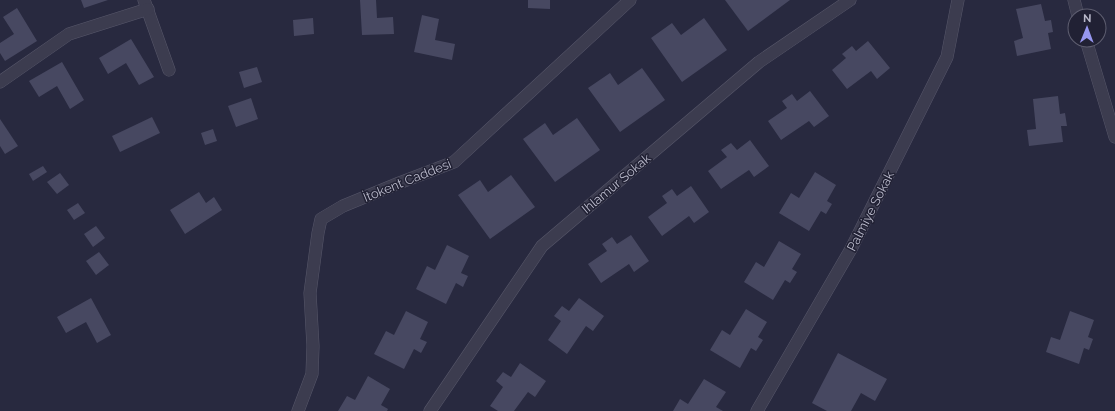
<svg xmlns="http://www.w3.org/2000/svg" width="1115" height="411" viewBox="0 0 1115 411" font-family="Raleway,sans-serif">
  <style>
    .building { fill: #474861 }
    .lines { fill: none; stroke-linecap: round; stroke-linejoin: round }
    .street-casing { stroke: #57576a; stroke-width: 13 }
    .street { stroke: #3c3c4f; stroke-width: 12 }
    .labels { text-anchor: middle; stroke-width: 3; stroke-linejoin: round; paint-order: stroke }
    .street-label { font-size: 13px; fill: #b9b9ca; stroke: #212134 }
  </style>
  <rect width="100%" height="100%" fill="#28293f"/>
  <g class="building">
    <path d="M 81,0 L 108,0 L 84,8 Z"/>
    <path d="M 360,0 L 376,0 L 377,18 L 393,17 L 394,34 L 362,35 Z"/>
    <path d="M 528,0 L 550,0 L 550,9 L 528,8 Z"/>
    <path d="M 725,0 L 790,0 L 748,31 Z"/>
    <path d="M 1041,4 L 1045,21 L 1051,20 L 1053,32 L 1048,33 L 1051,49 L 1017,56 L 1014,41 L 1023,38 L 1016,9 Z"/>
    <path d="M 17,8 L 37,41 L 5,61 L 0,53 L 0,43 L 14,34 L 3,17 Z"/>
    <path d="M 422,15 L 439,19 L 435,40 L 455,44 L 452,60 L 414,52 Z"/>
    <path d="M 313,18 L 314,34 L 294,36 L 293,20 Z"/>
    <path d="M 704,18 L 727,50 L 682,82 L 651,38 L 672,23 L 681,35 Z"/>
    <path d="M 131,39 L 154,77 L 139,85 L 126,63 L 108,74 L 99,58 Z"/>
    <path d="M 868,41 L 890,68 L 877,79 L 871,71 L 847,89 L 832,70 L 846,58 L 842,54 L 852,46 L 856,51 Z"/>
    <path d="M 62,62 L 84,100 L 70,109 L 57,86 L 39,97 L 29,81 Z"/>
    <path d="M 257,67 L 262,82 L 244,88 L 239,72 Z"/>
    <path d="M 642,68 L 665,100 L 620,132 L 588,88 L 610,73 L 618,85 Z"/>
    <path d="M 810,91 L 829,116 L 814,127 L 809,121 L 781,140 L 768,121 L 787,108 L 782,101 L 792,94 L 797,101 Z"/>
    <path d="M 1058,96 L 1060,114 L 1065,113 L 1067,126 L 1061,126 L 1063,142 L 1029,146 L 1027,130 L 1036,129 L 1033,99 Z"/>
    <path d="M 251,98 L 258,119 L 236,127 L 228,106 Z"/>
    <path d="M 152,117 L 160,133 L 120,152 L 112,136 Z"/>
    <path d="M 577,118 L 600,150 L 555,182 L 523,139 L 545,123 L 553,135 Z"/>
    <path d="M 0,119 L 18,146 L 5,154 L 0,146 Z"/>
    <path d="M 213,129 L 217,141 L 205,145 L 201,133 Z"/>
    <path d="M 750,140 L 769,166 L 754,177 L 749,170 L 721,189 L 708,171 L 727,157 L 721,150 L 731,143 L 737,150 Z"/>
    <path d="M 43,166 L 47,172 L 33,181 L 29,174 Z"/>
    <path d="M 815,172 L 836,185 L 827,201 L 832,204 L 826,214 L 821,211 L 809,231 L 779,213 L 791,193 L 799,198 Z"/>
    <path d="M 60,173 L 69,185 L 57,194 L 47,182 Z"/>
    <path d="M 511,175 L 535,207 L 490,239 L 458,195 L 480,180 L 488,192 Z"/>
    <path d="M 691,186 L 709,212 L 694,223 L 689,216 L 662,236 L 648,217 L 667,203 L 662,196 L 672,189 L 677,196 Z"/>
    <path d="M 199,192 L 206,203 L 214,197 L 222,210 L 185,234 L 170,210 Z"/>
    <path d="M 78,203 L 85,213 L 74,220 L 67,210 Z"/>
    <path d="M 96,226 L 105,238 L 93,247 L 84,234 Z"/>
    <path d="M 631,235 L 649,261 L 634,272 L 629,264 L 601,283 L 588,264 L 607,251 L 602,244 L 612,237 L 617,244 Z"/>
    <path d="M 779,241 L 801,254 L 792,269 L 797,272 L 790,283 L 785,280 L 773,300 L 744,282 L 756,262 L 764,267 Z"/>
    <path d="M 447,245 L 469,256 L 461,273 L 468,276 L 463,287 L 456,283 L 446,304 L 416,289 L 427,266 L 435,270 Z"/>
    <path d="M 99,252 L 109,265 L 96,275 L 86,261 Z"/>
    <path d="M 91,298 L 111,335 L 97,343 L 86,322 L 66,333 L 57,317 Z"/>
    <path d="M 579,298 L 604,316 L 593,331 L 586,326 L 567,354 L 548,340 L 561,321 L 554,316 L 562,306 L 569,311 Z"/>
    <path d="M 746,309 L 767,322 L 758,337 L 763,340 L 756,351 L 751,348 L 740,368 L 710,350 L 722,330 L 730,335 Z"/>
    <path d="M 406,311 L 428,322 L 420,339 L 427,342 L 421,353 L 414,349 L 404,369 L 374,354 L 386,331 L 394,335 Z"/>
    <path d="M 1070,311 L 1094,320 L 1088,337 L 1093,339 L 1089,350 L 1084,348 L 1079,364 L 1046,352 L 1051,337 L 1060,340 Z"/>
    <path d="M 838,353 L 887,379 L 875,401 L 861,393 L 851,411 L 827,411 L 812,403 Z"/>
    <path d="M 520,363 L 546,381 L 535,397 L 528,392 L 514,411 L 498,411 L 490,406 L 503,387 L 496,381 L 503,372 L 511,377 Z"/>
    <path d="M 368,376 L 390,389 L 381,405 L 388,409 L 387,411 L 338,411 L 347,396 L 355,400 Z"/>
    <path d="M 704,379 L 726,392 L 716,407 L 723,411 L 673,411 L 680,399 L 688,404 Z"/>
  </g>
  <g class="lines">
    <g class="street-casing">
      <g id="street">
        <path d="M 144,0 L 169,70"/>
        <path d="M 1074,0 L 1078,16"/>
        <path d="M 1086,40 L 1115,137"/>
        <path d="M 0,82 L 69,34 L 148,9"/>
        <path d="M 298,411 L 312,374 L 313,346 L 310,293 L 318,233 L 321,219 L 343,206 L 399,183 L 454,162 L 630,0"/>
        <path d="M 430,411 L 542,246 L 759,62 L 850,0"/>
        <path d="M 757,411 L 851,249 L 947,57 L 958,0"/>
      </g>
    </g>
    <use href="#street" class="street"/>
  </g>
  <g class="labels">
    <g class="street-label">
      <text transform="translate(407 180) rotate(-22)" y="5">İtokent Caddesi</text>
      <text transform="translate(616 183) rotate(-40)" y="5">Ihlamur Sokak</text>
      <text transform="translate(870 211) rotate(-63)" y="5">Palmiye Sokak</text>
    </g>
  </g>
  <g transform="translate(1087 28) rotate(1)"><circle r="19" fill="#212134" stroke="#5e5e70"/>
  <path d="M0-3L7 15L0 10L-7 15Z" fill="#9797f0"/>
  <text y="-6" font-size="11" font-weight="bold" text-anchor="middle" fill="#b9b9ca">N</text>
  </g>
</svg>
